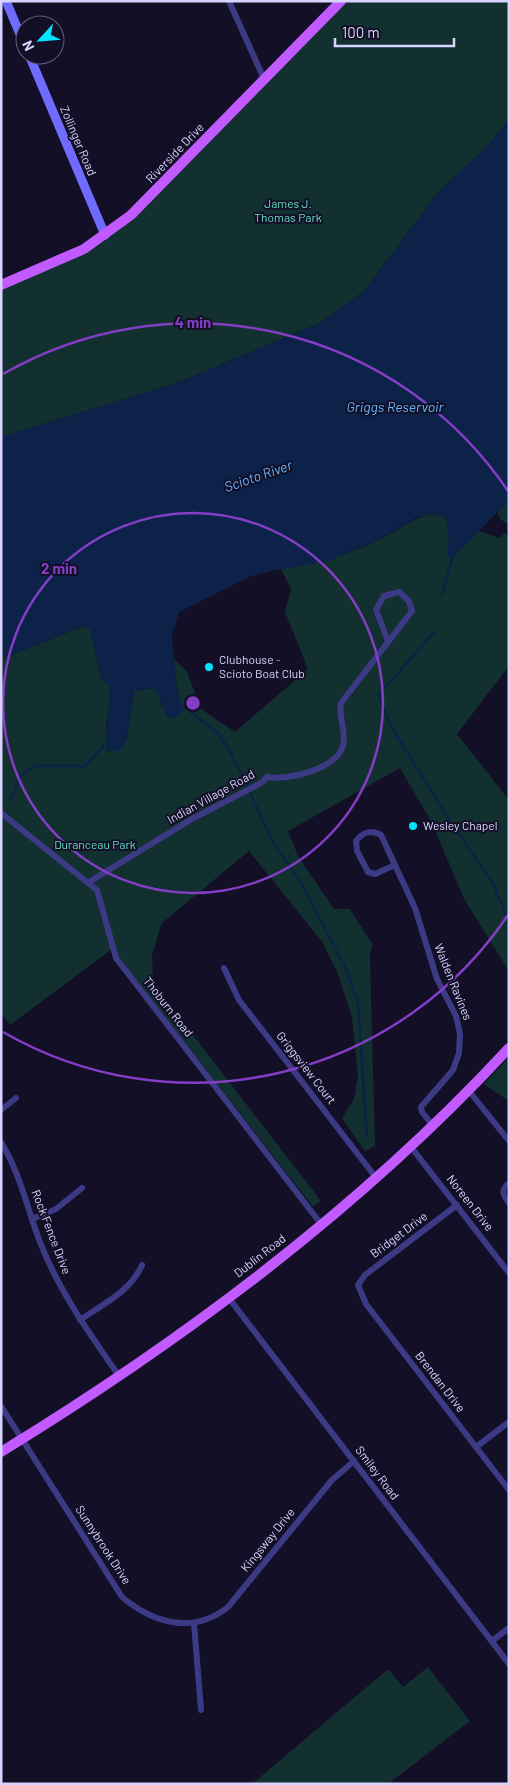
<svg xmlns="http://www.w3.org/2000/svg" width="510" height="1785" viewBox="0 0 510 1785" font-family="Barlow,sans-serif">
  <style>
    .green { fill: #12302f }
    .water { fill: #0c2248 }
    .lines { fill: none; stroke-linecap: round; stroke-linejoin: round }
    .stream { stroke: #0c2248; stroke-width: 2.5 }
    .minor { stroke: #3d3a85; stroke-width: 6 }
    .secondary { stroke: #6f6bff; stroke-width: 9 }
    .primary { stroke: #c25bff; stroke-width: 10 }
    .ring { fill: none; stroke: #843dc5; stroke-width: 2.5 }
    .poi-dot { fill: #00e5ff; stroke: #130f26; stroke-width: 2 }
    .labels { text-anchor: middle; stroke-width: 4; stroke-linejoin: round; paint-order: stroke }
    .street-label { font-size: 12px; fill: #d9d4ff; stroke: #130f26 }
    .park-label { font-size: 12px; fill: #5fe0c0; stroke: #130f26 }
    .poi-label { font-size: 12px; fill: #d9d4ff; stroke: #130f26; text-anchor: start }
    .water-label { font-size: 14px; font-style: italic; fill: #62b6ff; stroke: #130f26 }
    .centre { fill: #843dc5; stroke: #130f26; stroke-width: 2.5 }
    .ring-label { font-size: 15px; text-anchor: middle; font-weight: bold; fill: #843dc5; stroke: #130f26; stroke-width: 4; stroke-linejoin: round; paint-order: stroke }
  </style>
  <rect width="100%" height="100%" fill="#130f26"/>
  <g class="green">
    <path d="M 341,1 L 509,1 L 509,120 L 483,151 L 440,190 L 364,291 L 320,323 L 174,384 L 1,437 L 1,285 L 105,235 Z"/>
    <path d="M 509,497 L 509,525 L 500,519 L 494,503 Z"/>
    <path d="M 431,514 L 444,516 L 449,526 L 450,539 L 447,555 L 480,531 L 499,538 L 505,533 L 509,537 L 509,666 L 457,734 L 509,800 L 509,971 L 464,899 L 432,823 L 400,768 L 288,831 L 298,856 L 334,909 L 350,909 L 372,944 L 370,955 L 375,1146 L 365,1151 L 342,1118 L 354,1099 L 358,1076 L 352,1017 L 338,974 L 323,943 L 249,851 L 162,923 L 152,955 L 153,983 L 321,1201 L 313,1207 L 112,949 L 10,1025 L 1,1014 L 1,659 L 83,626 L 90,628 L 101,677 L 109,685 L 110,700 L 106,730 L 127,739 L 134,691 L 153,688 L 160,695 L 161,705 L 182,709 L 176,683 L 174,658 L 187,672 L 201,709 L 235,732 L 308,669 L 285,612 L 291,589 L 281,569 C 317,563 343,557 376,541 C 395,532 411,519 431,514 Z"/>
    <path d="M 509,1057 L 509,1101 L 484,1084 Z"/>
    <path d="M 428,1667 L 470,1721 L 388,1784 L 252,1784 L 388,1669 L 403,1687 Z"/>
  </g>
  <path class="water" d="M 509,120 L 509,500 L 452,559 L 447,555 C 449,541 450,530 444,516 L 431,514 L 416,518 L 376,541 L 326,562 L 270,571 L 249,577 L 179,612 L 172,636 L 176,683 L 183,709 L 177,718 L 167,717 C 162,706 161,696 153,688 L 134,691 L 127,739 L 121,750 L 107,752 C 105,729 111,708 109,685 L 101,677 L 90,628 L 83,626 L 1,659 L 1,437 L 174,384 L 320,323 L 364,291 L 440,190 L 483,151 Z"/>
  <g class="lines">
    <g class="stream">
      <path d="M 442,595 L 452,559"/>
      <path d="M 434,632 L 379,695 L 389,723 L 452,824 L 494,885 L 509,923"/>
      <path d="M 179,703 L 219,734 L 232,755 L 274,844 L 299,879 L 346,969 L 358,1003 L 367,1137"/>
      <path d="M 10,801 L 22,774 L 36,766 L 85,766 L 108,741"/>
    </g>
    <g class="minor">
      <path d="M 229,1 L 264,79"/>
      <path d="M 1,813 L 97,890 L 116,958 L 321,1224"/>
      <path d="M 395,865 L 375,874 L 368,872 L 357,851 L 356,841 C 364,831 371,830 381,835 L 415,908 L 437,979 L 456,1016 L 460,1034 L 459,1053 L 453,1070 L 421,1107 L 422,1112 L 433,1126"/>
      <path d="M 89,882 L 192,819 L 261,783 L 267,777 C 288,781 336,769 343,746 C 347,732 338,717 341,703 L 412,611 L 409,601 L 399,592 L 384,596 L 376,610 L 388,641"/>
      <path d="M 224,968 L 239,1000 L 377,1179"/>
      <path d="M 469,1091 L 509,1141"/>
      <path d="M 1,1110 L 16,1098"/>
      <path d="M 1,1142 C 20,1173 27,1208 40,1242 C 59,1291 89,1333 119,1376"/>
      <path d="M 411,1147 L 509,1273"/>
      <path d="M 509,1183 C 500,1190 503,1195 509,1203"/>
      <path d="M 457,1205 L 365,1275 L 358,1285 L 366,1304 L 509,1490"/>
      <path d="M 32,1219 L 56,1209 L 82,1188"/>
      <path d="M 228,1297 L 509,1664"/>
      <path d="M 80,1320 C 103,1304 130,1292 142,1265"/>
      <path d="M 1,1406 L 122,1597 C 153,1623 193,1635 228,1607 L 332,1480 L 354,1461"/>
      <path d="M 476,1447 L 509,1422"/>
      <path d="M 194,1623 L 201,1710"/>
      <path d="M 492,1641 L 509,1628"/>
    </g>
    <g class="secondary">
      <path d="M 6,1 L 25,46"/>
      <path d="M 29,55 L 105,235"/>
    </g>
    <g class="primary">
      <path d="M 1,285 L 84,249 L 131,215 L 341,1"/>
      <path d="M 1,1452 C 184,1340 363,1206 509,1048"/>
    </g>
  </g>
  <g class="ring">
    <circle cx="193" cy="703" r="190"/>
    <path d="M508 915A380 380 0 0 1 3 1032M3 374A380 380 0 0 1 508 491"/>
  </g>
  <g class="poi-dot">
    <circle cx="209" cy="667" r="5"/>
    <circle cx="413" cy="826" r="5"/>
  </g>
  <g class="labels">
    <g class="street-label">
      <text transform="translate(78 141) rotate(67)" y="4">Zollinger Road</text>
      <text transform="translate(175 153) rotate(-46)" y="4">Riverside Drive</text>
      <text transform="translate(211 797) rotate(-29)" y="4">Indian Village Road</text>
      <text transform="translate(453 982) rotate(68)" y="4">Walden Ravines</text>
      <text transform="translate(168 1007) rotate(52)" y="4">Thoburn Road</text>
      <text transform="translate(306 1068) rotate(52)" y="4">Griggsview Court</text>
      <text transform="translate(470 1203) rotate(52)" y="4">Noreen Drive</text>
      <text transform="translate(51 1232) rotate(69)" y="4">Rock Fence Drive</text>
      <text transform="translate(399 1235) rotate(-37)" y="4">Bridget Drive</text>
      <text transform="translate(260 1256) rotate(-38)" y="4">Dublin Road</text>
      <text transform="translate(440 1382) rotate(52)" y="4">Brendan Drive</text>
      <text transform="translate(377 1473) rotate(53)" y="4">Smiley Road</text>
      <text transform="translate(268 1540) rotate(-51)" y="4">Kingsway Drive</text>
      <text transform="translate(103 1545) rotate(57)" y="4">Sunnybrook Drive</text>
    </g>
    <g class="park-label">
      <text x="288" y="208">James J.<tspan x="288" dy="14">Thomas Park</tspan></text>
      <text x="95" y="849">Duranceau Park</text>
    </g>
    <g class="poi-label">
      <text x="219" y="664">Clubhouse -<tspan x="219" dy="14">Scioto Boat Club</tspan></text>
      <text x="423" y="830">Wesley Chapel</text>
    </g>
    <g class="water-label">
      <text x="395" y="412">Griggs Reservoir</text>
      <text transform="translate(258 476) rotate(-19)" y="5">Scioto River</text>
    </g>
  </g>
  <circle cx="193" cy="703" r="8" class="centre"/>
  <g class="ring-label">
    <text x="193" y="328">4 min</text>
    <text x="59" y="574">2 min</text>
  </g>
  <rect width="510" height="1785" fill="none" stroke="#d9d4ff" stroke-width="5"/>
  <g transform="translate(40 40) rotate(244)"><circle r="24" fill="#130f26" stroke="#625e7d"/>
  <path d="M0-4L9 19L0 12L-9 19Z" fill="#00e5ff"/>
  <text y="-8" font-size="14" font-weight="bold" text-anchor="middle" fill="#d9d4ff">N</text>
  </g>
  <path d="M335 38v8h119v-8" fill="none" stroke="#d9d4ff" stroke-width="2.5"/>
  <text x="342" y="38" font-size="15" fill="#d9d4ff" stroke="#130f26" stroke-width="4" paint-order="stroke">100 m</text>
</svg>
